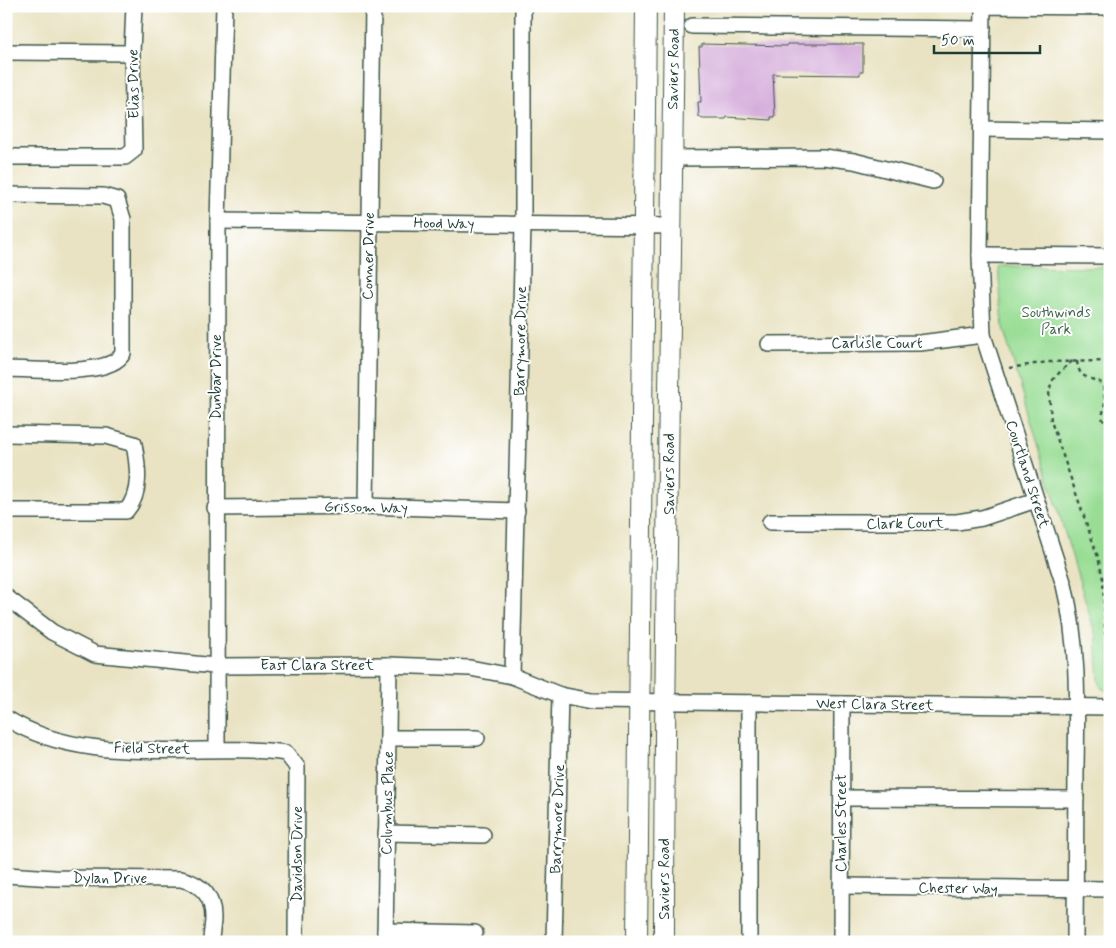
<svg xmlns="http://www.w3.org/2000/svg" width="1116" height="948" viewBox="0 0 1116 948" font-family="Mynerve,sans-serif">
  <style>
    .green { fill: #99dd94; stroke: #5c8d64 }
    .building { fill: #d5addb }
    .lines { fill: none; stroke-linecap: round; stroke-linejoin: round }
    .minor-casing { stroke: #3d5649; stroke-width: 18 }
    .major-casing { stroke: #3d5649; stroke-width: 22 }
    .path { stroke: #3d5649; stroke-width: 2.5; stroke-dasharray: 4 4; stroke-linecap: butt }
    .minor { stroke: #fff; stroke-width: 15 }
    .major { stroke: #fff; stroke-width: 20 }
    .labels { text-anchor: middle; stroke-width: 4; stroke-linejoin: round; paint-order: stroke }
    .street-label { font-size: 15px; fill: #1f3d34; stroke: #fff }
    .park-label { font-size: 15px; fill: #3e654c; stroke: #fff }
  </style>
  <rect width="100%" height="100%" fill="#fff"/>
  <filter id="ink" filterUnits="userSpaceOnUse"><feTurbulence type="fractalNoise" baseFrequency=".02" numOctaves="2"/><feDisplacementMap in="SourceGraphic" scale="10" xChannelSelector="R" yChannelSelector="G"/><feConvolveMatrix kernelMatrix="1 2 1 2 8 2 1 2 1" color-interpolation-filters="sRGB"/></filter>
  <filter id="wash" filterUnits="userSpaceOnUse"><feTurbulence type="fractalNoise" baseFrequency=".0096" numOctaves="4" result="noise"/><feDisplacementMap in="SourceGraphic" scale="20" xChannelSelector="R" yChannelSelector="G"/><feGaussianBlur stdDeviation="1.12" result="paint"/><feColorMatrix in="noise" values="0 0 0 0 0 0 0 0 0 0 0 0 0 0 0 0 0 1.4 0 .05"/><feComposite in="paint" operator="in"/></filter>
  <g filter="url(#wash)">
    <rect width="100%" height="100%" fill="#e9e3c3"/>
    <path class="green" d="M 998,266 L 1110,267 L 1110,692 L 1101,688 L 1099,681 L 1096,636 L 1003,328 Z"/>
    <g id="blocks">
      <path class="building" d="M 702,44 L 787,46 L 787,44 L 863,44 L 863,72 L 860,72 L 860,75 L 773,74 L 775,117 L 771,117 L 771,120 L 727,117 L 726,119 L 703,119 L 699,117 L 698,102 L 701,102 L 699,47 L 702,47 Z"/>
    </g>
  </g>
  <g filter="url(#ink)">
    <use href="#blocks" fill-opacity="0" stroke="#3d5649" stroke-width="1"/>
    <g class="lines">
      <g class="minor-casing">
        <g id="minor">
          <path d="M 692,26 L 983,29"/>
          <path d="M 6,52 L 132,53"/>
          <path d="M 982,129 L 1110,131"/>
          <path d="M 6,157 L 125,157 L 134,150 L 132,53 L 134,6"/>
          <path d="M 672,158 L 823,157 L 854,161 L 933,181"/>
          <path d="M 6,195 L 103,196 L 117,200 L 123,219 L 123,353 C 111,378 31,369 6,369"/>
          <path d="M 218,221 L 670,226"/>
          <path d="M 980,255 L 1110,256"/>
          <path d="M 769,344 L 920,343 L 983,335"/>
          <path d="M 6,434 L 106,436 L 134,444 C 138,466 142,493 126,511 L 6,511"/>
          <path d="M 366,506 L 373,6"/>
          <path d="M 215,508 L 366,506 L 517,511"/>
          <path d="M 770,522 L 957,522 L 982,518 L 1036,500"/>
          <path d="M 6,597 L 52,632 L 95,654 L 215,666 L 389,665 L 470,668 L 512,676 L 560,695 L 592,701 L 1110,707"/>
          <path d="M 512,676 L 523,225 L 523,6"/>
          <path d="M 6,718 C 88,770 195,741 286,753 L 297,767 L 296,942"/>
          <path d="M 388,738 L 477,738"/>
          <path d="M 217,748 L 218,221 L 224,6"/>
          <path d="M 842,798 L 1076,799"/>
          <path d="M 386,833 L 483,835"/>
          <path d="M 6,875 L 54,878 L 181,879 C 201,884 213,895 213,918 C 213,926 211,933 211,942"/>
          <path d="M 841,886 L 1110,889"/>
          <path d="M 385,931 L 475,933"/>
          <path d="M 385,942 L 389,665"/>
          <path d="M 554,942 L 560,695"/>
          <path d="M 749,942 L 749,703"/>
          <path d="M 841,942 L 842,704"/>
          <path d="M 1075,942 C 1075,883 1076,825 1076,767 C 1077,704 1079,646 1064,585 L 983,335 L 980,255 L 983,6 L 1110,7"/>
        </g>
      </g>
      <g class="major-casing">
        <g id="major">
          <path d="M 637,942 L 646,6"/>
          <path d="M 664,942 C 664,630 671,318 674,6"/>
        </g>
      </g>
      <g class="path">
        <path d="M 1072,361 L 1059,373 L 1052,381 L 1049,391 L 1051,421 L 1098,557 L 1103,579 L 1105,633 L 1110,650"/>
        <path d="M 1077,361 C 1079,380 1089,376 1103,384 L 1105,402 L 1102,418 L 1110,431"/>
        <path d="M 1009,368 L 1048,362 L 1110,361"/>
      </g>
      <use href="#minor" class="minor"/>
      <use href="#major" class="major"/>
    </g>
  </g>
  <g class="labels">
    <g class="street-label">
      <text transform="translate(673 69) rotate(-89)" y="5">Saviers Road</text>
      <text transform="translate(133 84) rotate(-91)" y="5">Elias Drive</text>
      <text transform="translate(444 223) rotate(1)" y="5">Hood Way</text>
      <text transform="translate(368 256) rotate(-89)" y="5">Conner Drive</text>
      <text transform="translate(520 341) rotate(-89)" y="5">Barrymore Drive</text>
      <text x="877" y="348">Carlisle Court</text>
      <text transform="translate(216 377) rotate(-90)" y="5">Dunbar Drive</text>
      <text transform="translate(669 474) rotate(-90)" y="5">Saviers Road</text>
      <text transform="translate(1028 474) rotate(72)" y="5">Courtland Street</text>
      <text transform="translate(366 507) rotate(1)" y="5">Grissom Way</text>
      <text transform="translate(905 523) rotate(-1)" y="5">Clark Court</text>
      <text x="317" y="670">East Clara Street</text>
      <text transform="translate(875 704) rotate(1)" y="5">West Clara Street</text>
      <text transform="translate(152 748) rotate(1)" y="5">Field Street</text>
      <text transform="translate(387 803) rotate(-89)" y="5">Columbus Place</text>
      <text transform="translate(557 819) rotate(-88)" y="5">Barrymore Drive</text>
      <text transform="translate(841 823) rotate(-90)" y="5">Charles Street</text>
      <text transform="translate(297 854) rotate(-90)" y="5">Davidson Drive</text>
      <text x="110" y="883">Dylan Drive</text>
      <text transform="translate(664 879) rotate(-90)" y="5">Saviers Road</text>
      <text transform="translate(958 888) rotate(1)" y="5">Chester Way</text>
    </g>
    <g class="park-label">
      <text x="1056" y="317">Southwinds<tspan x="1056" dy="17">Park</tspan></text>
    </g>
  </g>
  <rect width="1116" height="948" fill="none" stroke="#fff" stroke-width="25"/>
  <path d="M934 45v8h106v-8" fill="none" stroke="#1f3d34" stroke-width="2.5"/>
  <text x="941" y="45" font-size="15" fill="#1f3d34" stroke="#ffffff" stroke-width="4" paint-order="stroke">50 m</text>
</svg>
